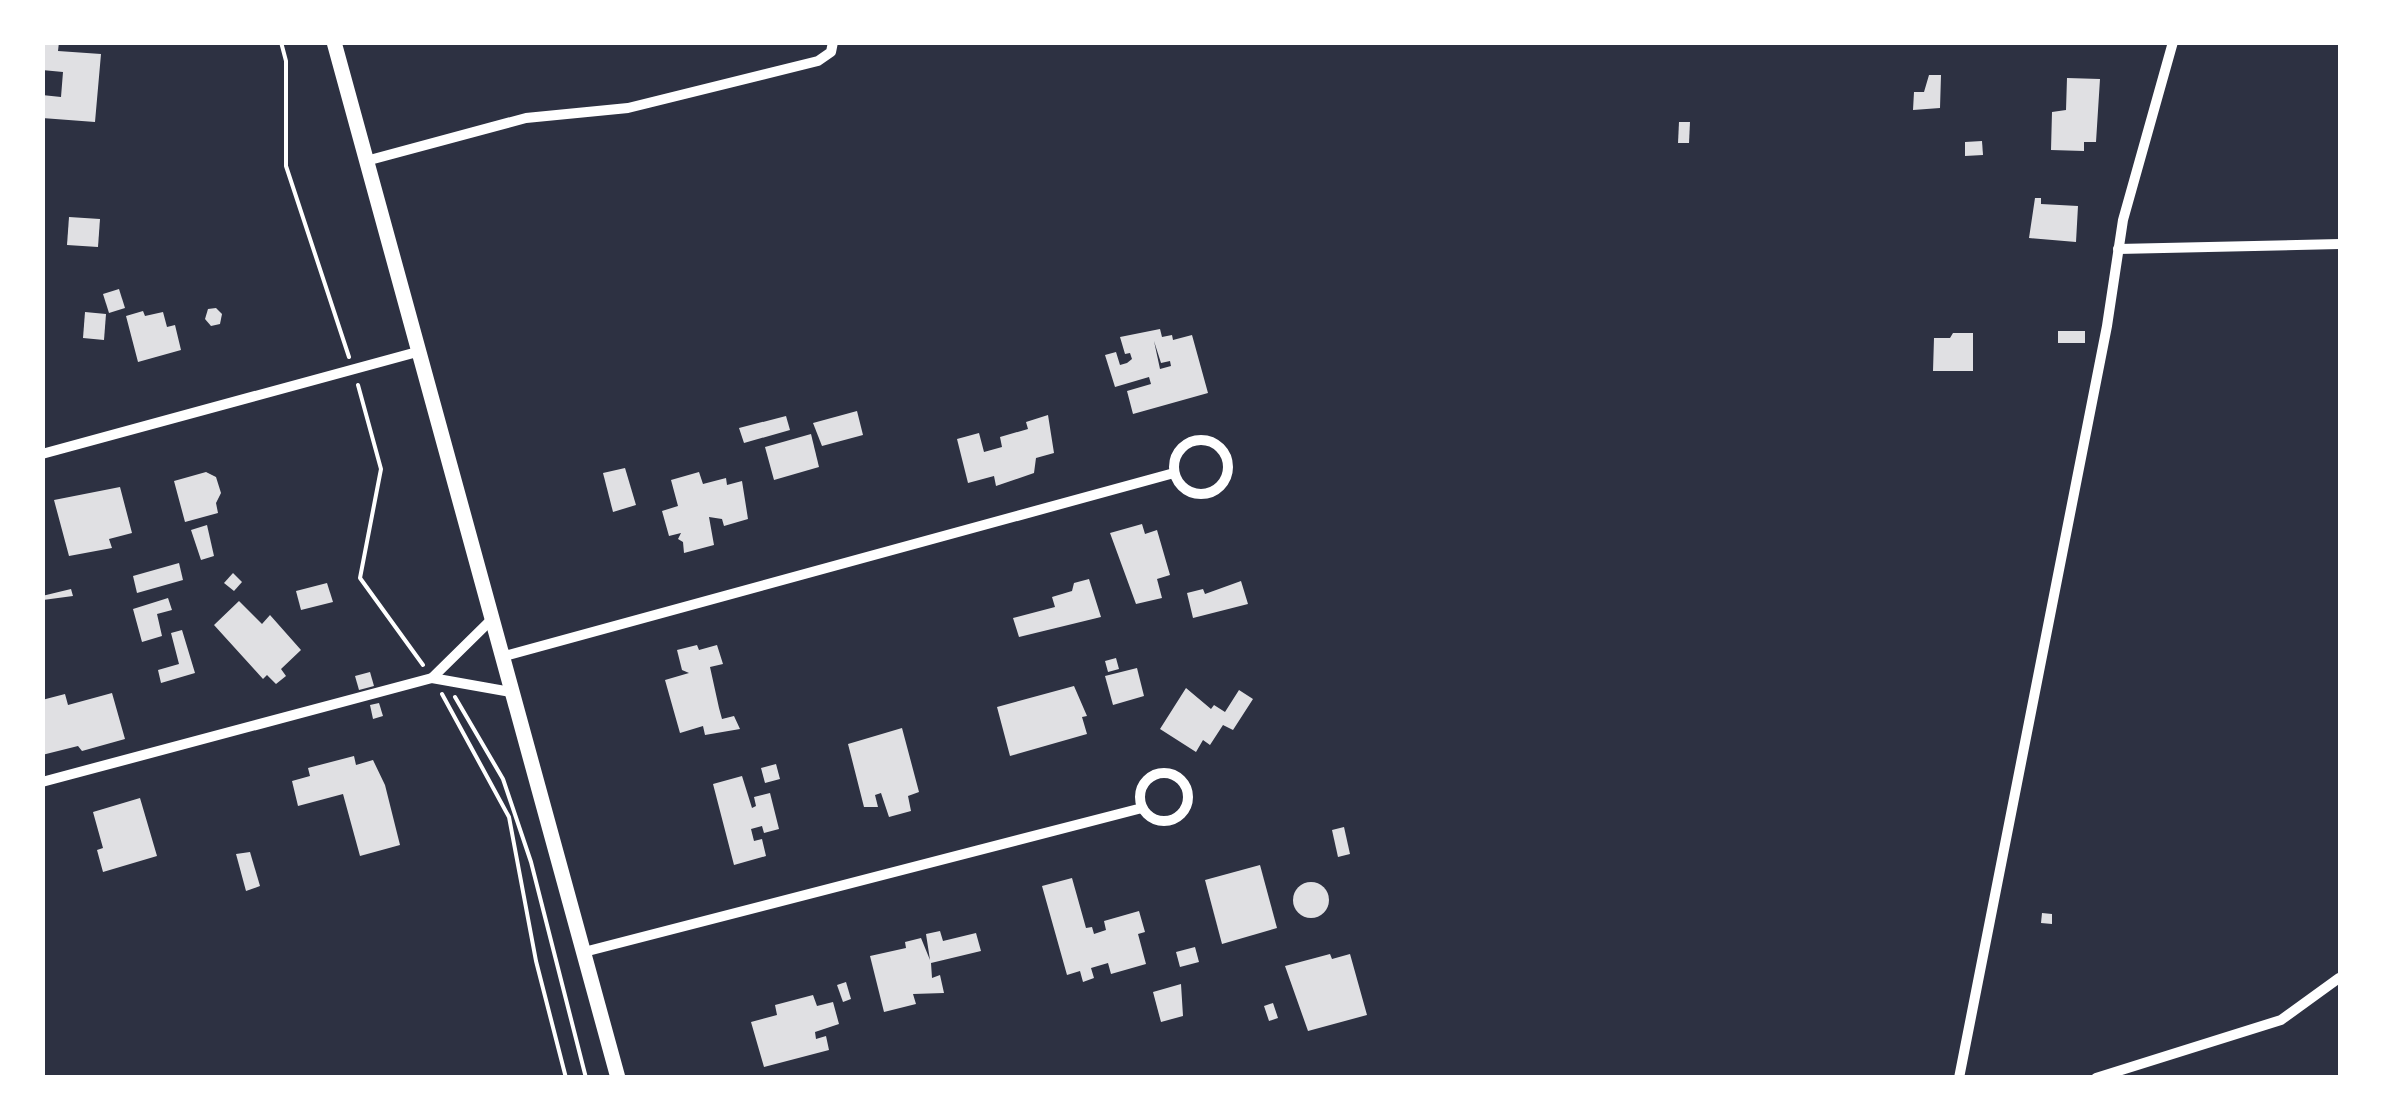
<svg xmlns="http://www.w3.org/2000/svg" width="2383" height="1120" viewBox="0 0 2383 1120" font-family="'PT Sans Narrow',sans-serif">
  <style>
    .building { fill: #e0e0e3; fill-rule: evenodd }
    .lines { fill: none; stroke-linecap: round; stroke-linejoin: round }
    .path { stroke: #fff; stroke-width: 4 }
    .minor { stroke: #fff; stroke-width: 10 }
    .tertiary { stroke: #fff; stroke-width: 15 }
  </style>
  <rect width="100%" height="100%" fill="#2d3142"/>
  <g class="building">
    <path d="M 42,42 L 59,42 L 58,51 L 101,54 L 95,122 L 42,118 L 42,95 L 61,97 L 63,72 L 42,70 Z"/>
    <path d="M 1929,75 L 1941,75 L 1940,108 L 1913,110 L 1914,92 L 1924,92 Z"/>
    <path d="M 2067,78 L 2100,79 L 2096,142 L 2084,142 L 2084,151 L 2051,150 L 2052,112 L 2066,110 Z"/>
    <path d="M 1679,122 L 1690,122 L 1689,143 L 1678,143 Z"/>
    <path d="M 1982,141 L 1983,155 L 1965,156 L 1965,142 Z"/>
    <path d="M 2035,198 L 2041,198 L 2041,204 L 2078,206 L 2076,242 L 2029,238 Z"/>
    <path d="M 69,217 L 100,219 L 98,247 L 67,245 Z"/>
    <path d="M 119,289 L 125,308 L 109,313 L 103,294 Z"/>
    <path d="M 216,308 L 222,314 L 220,324 L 211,326 L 205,319 L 208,309 Z"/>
    <path d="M 143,311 L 145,316 L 163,312 L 167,327 L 175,325 L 181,350 L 138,362 L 126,316 Z"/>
    <path d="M 85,312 L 106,314 L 104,340 L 83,338 Z"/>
    <path d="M 1160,329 L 1162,337 L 1172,335 L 1173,340 L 1192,335 L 1208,393 L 1133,414 L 1127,391 L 1151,384 L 1149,377 L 1115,387 L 1105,355 L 1116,352 L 1120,365 L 1127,363 L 1132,359 L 1130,353 L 1125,354 L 1120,337 ZM 1154,341 L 1161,363 L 1170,361 L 1171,366 L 1160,369 Z"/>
    <rect x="2058" y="331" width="27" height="12"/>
    <path d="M 1953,333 L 1973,333 L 1973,371 L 1933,371 L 1934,338 L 1950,338 Z"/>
    <path d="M 857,411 L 863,435 L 822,446 L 813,423 Z"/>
    <path d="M 1048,415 L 1054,453 L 1036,458 L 1034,473 L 996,486 L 994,476 L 968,483 L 957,439 L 979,433 L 984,452 L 1002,447 L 1000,437 L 1028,429 L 1026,422 Z"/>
    <path d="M 786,416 L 790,430 L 744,443 L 739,428 Z"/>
    <path d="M 811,434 L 819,467 L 774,480 L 765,447 Z"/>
    <path d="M 625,468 L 636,505 L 613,512 L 603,473 Z"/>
    <path d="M 206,472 L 216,477 L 221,493 L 216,503 L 218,513 L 185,522 L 174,481 Z"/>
    <path d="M 699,472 L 703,484 L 726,478 L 727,485 L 742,481 L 748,519 L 724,526 L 722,519 L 709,517 L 714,545 L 684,553 L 683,542 L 678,539 L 681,533 L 669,536 L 662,511 L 678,506 L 671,480 Z"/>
    <path d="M 120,487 L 132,533 L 109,539 L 112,548 L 69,556 L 54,500 Z"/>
    <path d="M 1142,524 L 1145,534 L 1157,530 L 1170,575 L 1157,579 L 1162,598 L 1136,604 L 1110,533 Z"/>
    <path d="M 207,525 L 214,556 L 201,560 L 191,530 Z"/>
    <path d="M 179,563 L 183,580 L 137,593 L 133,576 Z"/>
    <path d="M 233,573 L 242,582 L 234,591 L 224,583 Z"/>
    <path d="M 1089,579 L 1101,617 L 1019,637 L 1013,618 L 1055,607 L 1052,597 L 1072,591 L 1074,583 Z"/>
    <path d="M 1241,581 L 1248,604 L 1193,618 L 1187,593 L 1203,589 L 1205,594 Z"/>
    <path d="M 327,583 L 333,602 L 301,610 L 296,591 Z"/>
    <path d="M 71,589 L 73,596 L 43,600 L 42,596 Z"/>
    <path d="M 168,598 L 172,610 L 157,614 L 162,636 L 142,642 L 133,609 Z"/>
    <path d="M 239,601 L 262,624 L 270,615 L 301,650 L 281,669 L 286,676 L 276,684 L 267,675 L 263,679 L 214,625 Z"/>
    <path d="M 182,630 L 195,673 L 161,683 L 158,670 L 179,664 L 171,633 Z"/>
    <path d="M 697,645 L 699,650 L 717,645 L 723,664 L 710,667 L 719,708 L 722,719 L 734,716 L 740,729 L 705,735 L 703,726 L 680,733 L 665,680 L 689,673 L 682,670 L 677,650 Z"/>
    <path d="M 1116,658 L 1119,669 L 1108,672 L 1105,661 Z"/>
    <path d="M 1137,668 L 1144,696 L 1113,705 L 1105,676 Z"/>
    <path d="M 370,672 L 374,686 L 359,690 L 355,676 Z"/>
    <path d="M 1074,686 L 1087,716 L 1082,717 L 1087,734 L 1010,756 L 997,707 Z"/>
    <path d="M 1186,688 L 1211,709 L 1214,705 L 1225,712 L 1239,690 L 1253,699 L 1233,730 L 1223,725 L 1210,745 L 1203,740 L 1196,752 L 1160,729 Z"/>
    <path d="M 112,693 L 125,739 L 82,751 L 78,746 L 42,755 L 42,700 L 65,694 L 68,705 Z"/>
    <path d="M 379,703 L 383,716 L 373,719 L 370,705 Z"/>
    <path d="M 902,728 L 919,792 L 908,796 L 911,811 L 889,817 L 881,793 L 875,795 L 878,807 L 864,807 L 848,744 Z"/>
    <path d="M 354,756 L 356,765 L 373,760 L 385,785 L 400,845 L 360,856 L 343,794 L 298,806 L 292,781 L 310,776 L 308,768 Z"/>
    <path d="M 776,764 L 780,779 L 765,783 L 761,768 Z"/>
    <path d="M 742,776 L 752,808 L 756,806 L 754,797 L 770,793 L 779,829 L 764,833 L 762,826 L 751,829 L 754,841 L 762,839 L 766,856 L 734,865 L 713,784 Z"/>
    <path d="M 140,798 L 157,856 L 103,872 L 97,850 L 103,848 L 93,812 Z"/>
    <path d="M 1344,827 L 1350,854 L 1338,857 L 1332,830 Z"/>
    <path d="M 250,852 L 260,886 L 246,891 L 236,854 Z"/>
    <path d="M 1260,865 L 1277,928 L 1222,944 L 1205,880 Z"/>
    <path d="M 1072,878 L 1086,928 L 1092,927 L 1094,934 L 1106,930 L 1104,921 L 1139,911 L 1145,932 L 1138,934 L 1146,964 L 1111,974 L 1108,963 L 1091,968 L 1094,978 L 1083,982 L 1080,971 L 1067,975 L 1042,886 Z"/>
    <circle cx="1311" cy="900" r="18"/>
    <path d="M 2042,913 L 2052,914 L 2052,924 L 2041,923 Z"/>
    <path d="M 940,931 L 943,941 L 976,933 L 981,951 L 931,963 L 932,978 L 940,975 L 944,993 L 913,994 L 916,1004 L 884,1012 L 870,956 L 906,948 L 905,942 L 921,938 L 930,960 L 926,934 Z"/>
    <path d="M 1195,947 L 1199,962 L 1180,967 L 1176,952 Z"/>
    <path d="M 1330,954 L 1332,959 L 1350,954 L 1367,1015 L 1308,1031 L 1285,966 Z"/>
    <path d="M 846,982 L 851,999 L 843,1002 L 837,985 Z"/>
    <path d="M 1181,984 L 1183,1016 L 1161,1022 L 1153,992 Z"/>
    <path d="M 813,995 L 817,1006 L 833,1002 L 839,1024 L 815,1032 L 816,1039 L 826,1036 L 829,1050 L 764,1067 L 751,1022 L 777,1015 L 775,1005 Z"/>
    <path d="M 1273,1003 L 1278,1018 L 1269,1021 L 1264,1006 Z"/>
  </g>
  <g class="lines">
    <g class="path">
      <path d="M 281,42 L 286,61 L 286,166 L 349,357"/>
      <path d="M 358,385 L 381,469 L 360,578 L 423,665"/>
      <path d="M 442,694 L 509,817 L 536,961 L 566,1078"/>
      <path d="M 455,697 L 503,779 L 531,862 L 586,1078"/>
    </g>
    <g class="minor">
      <path d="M 366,161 L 526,118 L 628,108 L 818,61 L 831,52 L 833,42"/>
      <path d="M 2118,249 L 2340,244"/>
      <circle cx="1201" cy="467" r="27"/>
      <path d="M 42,454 L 417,352"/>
      <path d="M 501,657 L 1174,473"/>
      <path d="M 432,678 L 491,620"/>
      <circle cx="1164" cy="797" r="24"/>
      <path d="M 42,782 L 432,678 L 511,692"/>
      <path d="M 584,952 L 1142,808"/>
      <path d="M 1959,1078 L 2107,326 L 2123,220 L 2173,42"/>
      <path d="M 2096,1078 L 2281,1020 L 2339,978"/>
    </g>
    <path class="tertiary" d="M 334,42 L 618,1078"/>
  </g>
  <rect width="2383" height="1120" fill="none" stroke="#ffffff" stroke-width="90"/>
</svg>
